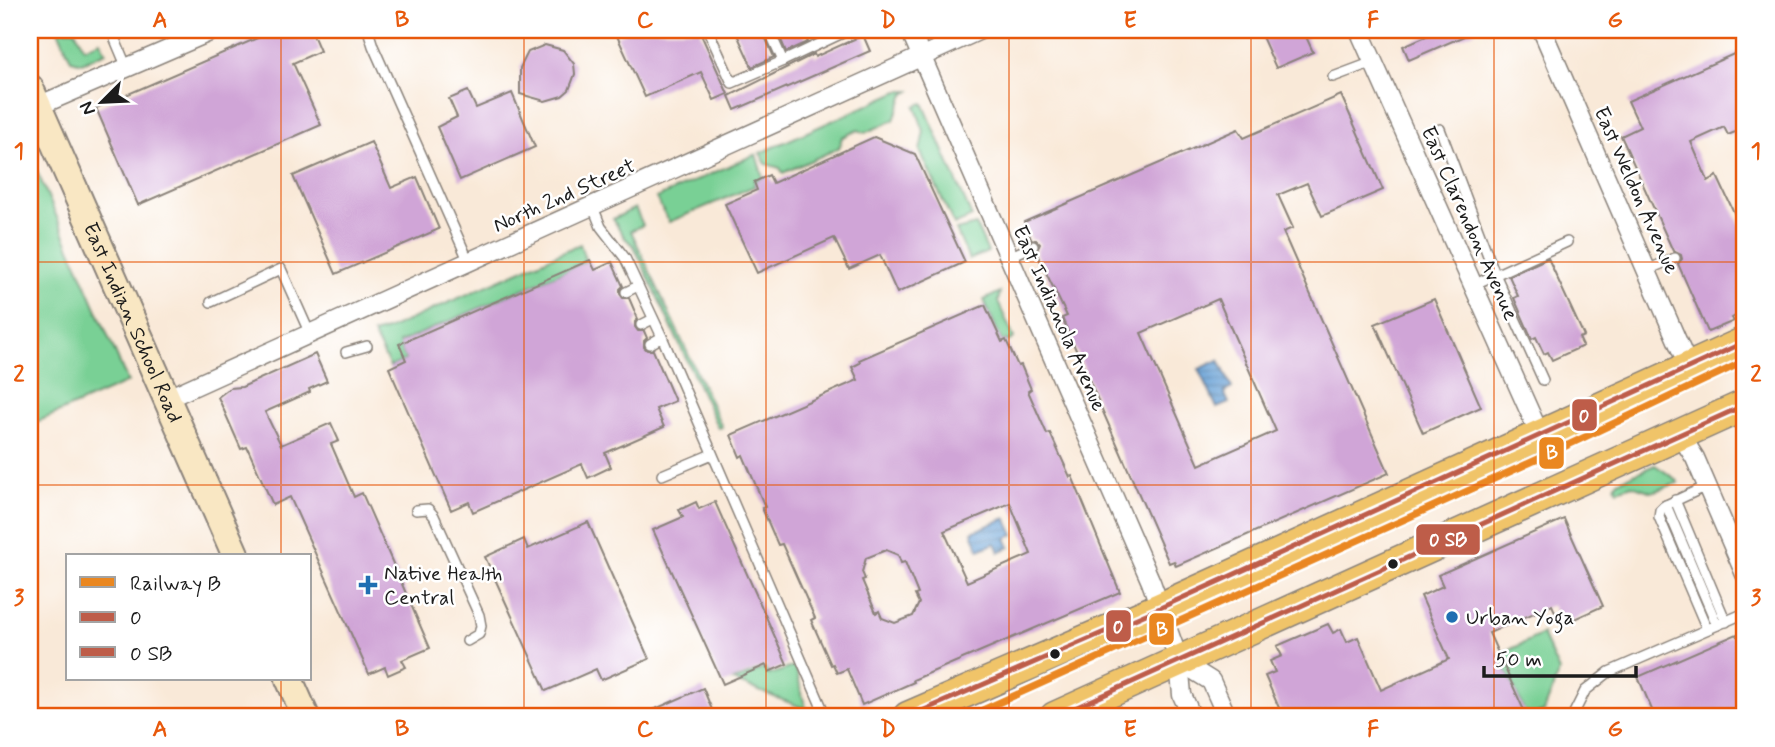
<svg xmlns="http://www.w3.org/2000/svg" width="1775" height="747" viewBox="0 0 1775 747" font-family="Mynerve,sans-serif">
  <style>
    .green { fill: #79d095; stroke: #4a7658; stroke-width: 2 }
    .water { fill: url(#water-rules); stroke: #415e79; stroke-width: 2 }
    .building { fill: #d0a5d7; fill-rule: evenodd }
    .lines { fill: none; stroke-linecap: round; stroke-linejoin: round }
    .service-casing { stroke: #8a827a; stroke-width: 12 }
    .minor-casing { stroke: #8a827a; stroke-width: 21 }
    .secondary-casing { stroke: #8a827a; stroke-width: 30 }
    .primary-casing { stroke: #8a827a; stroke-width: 33 }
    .service { stroke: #fff; stroke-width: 9 }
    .minor { stroke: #fff; stroke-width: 18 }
    .secondary { stroke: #f9e7c3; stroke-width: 26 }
    .primary { stroke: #f0c469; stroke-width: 30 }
    .bus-1-casing { stroke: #fff; stroke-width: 10 }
    .bus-2-casing { stroke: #fff; stroke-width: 10 }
    .bus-1 { stroke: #be5d49; stroke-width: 5 }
    .bus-2 { stroke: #be5d49; stroke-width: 5 }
    .rail-1-casing { stroke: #fff; stroke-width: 12 }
    .rail-1 { stroke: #ea8720; stroke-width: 7 }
    .grid { fill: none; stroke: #e8590c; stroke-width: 2; stroke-opacity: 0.55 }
    .bus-dot { fill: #1c1c1c; stroke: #fff; stroke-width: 2.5 }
    .poi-dot { fill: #1f6fb2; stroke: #fff; stroke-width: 2.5 }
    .labels { text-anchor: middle; stroke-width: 5; stroke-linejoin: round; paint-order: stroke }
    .street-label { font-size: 21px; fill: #1c1c1c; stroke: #fff }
    .poi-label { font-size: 21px; fill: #1c1c1c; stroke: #fff; text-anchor: start }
    .line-badge { stroke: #fff; stroke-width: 2.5 }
    .badge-label { font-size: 19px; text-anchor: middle; font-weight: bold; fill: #fff }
    .neatline { fill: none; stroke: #e8590c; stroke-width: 2.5 }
    .grid-label { font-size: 23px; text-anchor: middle; font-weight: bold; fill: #e8590c }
  </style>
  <defs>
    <pattern id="water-rules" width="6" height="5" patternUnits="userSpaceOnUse" patternTransform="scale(1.75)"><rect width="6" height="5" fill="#66a0d6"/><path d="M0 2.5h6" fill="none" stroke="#5382ad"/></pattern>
  </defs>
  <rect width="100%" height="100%" fill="#fff"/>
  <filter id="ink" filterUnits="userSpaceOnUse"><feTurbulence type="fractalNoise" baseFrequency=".0143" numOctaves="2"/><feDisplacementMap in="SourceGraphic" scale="14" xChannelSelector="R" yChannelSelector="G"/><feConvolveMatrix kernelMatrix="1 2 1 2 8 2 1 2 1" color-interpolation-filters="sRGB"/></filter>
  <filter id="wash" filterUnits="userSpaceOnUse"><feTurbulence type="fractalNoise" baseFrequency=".00686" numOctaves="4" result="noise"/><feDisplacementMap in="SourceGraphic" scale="28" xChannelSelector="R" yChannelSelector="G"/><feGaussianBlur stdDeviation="1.57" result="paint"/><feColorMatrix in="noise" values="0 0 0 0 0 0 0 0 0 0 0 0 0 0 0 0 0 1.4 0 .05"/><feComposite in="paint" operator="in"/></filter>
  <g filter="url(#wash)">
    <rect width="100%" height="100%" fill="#f9e9d8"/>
    <g class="green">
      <path d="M 58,30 L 75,30 L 84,48 L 100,41 L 106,52 L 82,63 L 71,60 Z"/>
      <path d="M 899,91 L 910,91 L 904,95 L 894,120 L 865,133 L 858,130 L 842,137 L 839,148 L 783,173 L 780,168 L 766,164 L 760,153 Z"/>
      <path d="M 923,103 L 972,217 L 954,225 L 920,151 L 924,131 L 915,106 Z"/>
      <path d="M 756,154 L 763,178 L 754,182 L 755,186 L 669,222 L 656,198 Z"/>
      <path d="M 30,155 L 128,382 L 30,425 Z"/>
      <path d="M 635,208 L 643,225 L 631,231 L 722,427 L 718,428 L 634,246 L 625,238 L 613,219 Z"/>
      <path d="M 976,225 L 988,252 L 969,260 L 956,230 Z"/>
      <path d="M 580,244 L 586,262 L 399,343 L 406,360 L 390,367 L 373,334 L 387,330 Z"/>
      <path d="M 1000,292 L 998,302 L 1014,338 L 1008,342 L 1006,340 L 1002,342 L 984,300 Z"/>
      <path d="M 1655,465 L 1677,480 L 1678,483 L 1652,492 L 1632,485 L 1618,490 L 1615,486 L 1618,481 Z"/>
      <path d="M 1542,634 L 1559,671 L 1544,712 L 1527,717 L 1499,655 Z"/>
      <path d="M 795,666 L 806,709 L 733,681 L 765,668 L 769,675 Z"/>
    </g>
    <g class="water">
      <path d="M 1219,360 L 1232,388 L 1224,392 L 1229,403 L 1217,408 L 1199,369 Z"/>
      <path d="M 1006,518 L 1014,535 L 1006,538 L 1010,547 L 999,552 L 995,543 L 979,550 L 972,532 Z"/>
    </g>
    <g id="blocks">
      <g class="building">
        <path d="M 276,30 L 311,30 L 320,51 L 293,63 L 321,125 L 138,205 L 96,108 Z"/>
        <path d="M 631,30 L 699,30 L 728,94 L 714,100 L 701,72 L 645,97 L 617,36 Z"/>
        <path d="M 735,30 L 762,30 L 774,57 L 752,67 Z"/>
        <path d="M 777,30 L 802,30 L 808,42 L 786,52 Z"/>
        <path d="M 1259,30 L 1303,30 L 1313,52 L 1276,68 Z"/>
        <path d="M 1440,30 L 1478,30 L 1409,60 L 1403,46 Z"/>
        <path d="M 863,35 L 870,51 L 735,110 L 729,96 L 814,54 L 815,57 Z"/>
        <path d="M 545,45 L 563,50 L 574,64 L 575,74 L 569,90 L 562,96 L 545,101 L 520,94 L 520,68 L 528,52 Z"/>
        <path d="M 1745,49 L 1745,128 L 1728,135 L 1724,127 L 1691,142 L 1708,181 L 1717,176 L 1745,236 L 1745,310 L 1732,318 L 1734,321 L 1708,332 L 1678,264 L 1682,259 L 1681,255 L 1673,251 L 1621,136 L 1640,127 L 1628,101 Z"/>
        <path d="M 468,91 L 476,108 L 512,93 L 535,147 L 460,180 L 437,127 L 457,117 L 449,99 Z"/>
        <path d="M 1341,95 L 1383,190 L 1322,216 L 1307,183 L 1278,195 L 1293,228 L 1283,232 L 1389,473 L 1176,566 L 1174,561 L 1169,563 L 1062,318 L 1067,316 L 1036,252 L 1040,244 L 1036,240 L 1031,239 L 1024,222 L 1238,129 L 1244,138 ZM 1218,299 L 1276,431 L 1199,465 L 1141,333 Z"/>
        <path d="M 874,137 L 915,154 L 965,262 L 897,293 L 880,255 L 849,269 L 834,238 L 757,273 L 725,204 L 757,190 L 754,182 L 769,175 L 773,183 Z"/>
        <path d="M 371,142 L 391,188 L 417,177 L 439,229 L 336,274 L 293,176 Z"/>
        <path d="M 1548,258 L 1584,336 L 1579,338 L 1583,346 L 1552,360 L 1548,352 L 1544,354 L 1536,337 L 1532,339 L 1514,298 L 1518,296 L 1509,276 Z"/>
        <path d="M 590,260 L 595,270 L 612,262 L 623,286 L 620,289 L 620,294 L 623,298 L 629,298 L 638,319 L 635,322 L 635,327 L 638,331 L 644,331 L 647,338 L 644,341 L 644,347 L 647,350 L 653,350 L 675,401 L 656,409 L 664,427 L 605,453 L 611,467 L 588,478 L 582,464 L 473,512 L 469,502 L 451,510 L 389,368 L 406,360 L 399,344 Z"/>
        <path d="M 1434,299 L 1481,407 L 1423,433 L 1375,324 Z"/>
        <path d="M 985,305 L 1002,342 L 1006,340 L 1018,366 L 1021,365 L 1031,389 L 1028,391 L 1047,434 L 1050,433 L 1070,477 L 1072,476 L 1120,592 L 913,680 L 914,682 L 862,705 L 847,669 L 837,673 L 833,664 L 831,665 L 811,620 L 815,618 L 782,544 L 778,545 L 762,508 L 765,507 L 743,455 L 740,457 L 731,435 L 858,380 L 852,367 L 860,363 L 859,360 ZM 1010,503 L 1031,554 L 967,582 L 944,531 ZM 886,550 L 898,555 L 901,563 L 905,562 L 918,594 L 915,595 L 919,603 L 913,616 L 895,623 L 882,618 L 879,611 L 876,613 L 862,580 L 865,579 L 862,572 L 866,558 Z"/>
        <path d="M 315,354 L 327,381 L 309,389 L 310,392 L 265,412 L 281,445 L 331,423 L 339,441 L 331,444 L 354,497 L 362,493 L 430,648 L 402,660 L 406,667 L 388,675 L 385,667 L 369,674 L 290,497 L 273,505 L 247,447 L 241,449 L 218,397 L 230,388 L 242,387 Z"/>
        <path d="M 696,502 L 699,509 L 715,502 L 787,664 L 769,672 L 766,665 L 723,684 L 653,530 L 683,517 L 679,510 Z"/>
        <path d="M 1564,519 L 1603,606 L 1561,625 L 1552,605 L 1489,633 L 1527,717 L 1283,717 L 1265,676 L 1275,672 L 1270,661 L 1282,656 L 1277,646 L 1328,624 L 1333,633 L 1341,629 L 1347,642 L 1358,637 L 1381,690 L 1449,659 L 1421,596 L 1443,586 L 1438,575 Z"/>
        <path d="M 588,522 L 649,659 L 601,680 L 596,669 L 546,691 L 485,557 L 524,539 L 528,549 Z"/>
        <path d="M 1737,634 L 1745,653 L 1745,717 L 1655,717 L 1638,677 Z"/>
        <path d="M 703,688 L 715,717 L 637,717 Z"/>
      </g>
    </g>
  </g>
  <g filter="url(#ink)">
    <use href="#blocks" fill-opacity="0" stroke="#8a827a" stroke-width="2"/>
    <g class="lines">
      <g class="service-casing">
        <g id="service">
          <path d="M 111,30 L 127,68"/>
          <path d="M 368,30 L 373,46 L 469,262"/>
          <path d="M 708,30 L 732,83 L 783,61"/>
          <path d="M 769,30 L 783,61 L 849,30"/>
          <path d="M 1333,77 L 1373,62"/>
          <path d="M 1440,129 L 1495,274 L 1543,380"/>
          <path d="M 593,207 L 601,227 L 625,258 L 662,337 L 826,717"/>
          <path d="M 1009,257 L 1033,246"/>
          <path d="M 1647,270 L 1675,258"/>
          <path d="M 1473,285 L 1567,242"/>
          <path d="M 626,292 L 638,286"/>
          <path d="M 211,302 L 281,269 L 310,334"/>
          <path d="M 641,325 L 653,319"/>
          <path d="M 650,344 L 662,337"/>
          <path d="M 346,352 L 367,346"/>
          <path d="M 662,475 L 712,454"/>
          <path d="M 1707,486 L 1664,506 L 1660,510 L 1659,517 L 1707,629"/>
          <path d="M 1675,500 L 1726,622"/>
          <path d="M 1666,505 L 1717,625"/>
          <path d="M 416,510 L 428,509 L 434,516 L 479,615 L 481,626 L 479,634 L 467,641"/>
          <path d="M 1572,717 L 1585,691 L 1609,672 L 1745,613"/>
        </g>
      </g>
      <g class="minor-casing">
        <g id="minor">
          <path d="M 910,30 L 1151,582 L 1179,661 L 1182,695 L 1192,717"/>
          <path d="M 1359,30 L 1540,435"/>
          <path d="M 1542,30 L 1689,368"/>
          <path d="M 38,106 L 214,30"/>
          <path d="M 166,399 L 980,30"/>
          <path d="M 1683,432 L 1688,447 L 1695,458 L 1745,574"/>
          <path d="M 1179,661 L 1211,681 L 1227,717"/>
        </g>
      </g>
      <g class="secondary-casing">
        <g id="secondary">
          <path id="s1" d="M 30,88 L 236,556"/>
          <path d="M 289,679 L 306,717"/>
        </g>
      </g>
      <g class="primary-casing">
        <g id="primary">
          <path d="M 908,717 L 1160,608 L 1745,342"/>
          <path d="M 1055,717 L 1745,405"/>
        </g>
      </g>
      <use href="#service" class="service"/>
      <use href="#minor" class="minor"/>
      <use href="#secondary" class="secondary"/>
      <use href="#primary" class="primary"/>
      <g class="bus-1-casing">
        <path id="bus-1" d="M 908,717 L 1160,608 L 1745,342"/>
      </g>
      <g class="bus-2-casing">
        <path id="bus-2" d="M 1055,717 L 1745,405"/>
      </g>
      <use href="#bus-1" class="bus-1"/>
      <use href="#bus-2" class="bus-2"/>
      <g class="rail-1-casing">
        <path id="rail-1" d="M 967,717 L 1547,455 L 1745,361"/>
      </g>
      <use href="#rail-1" class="rail-1"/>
    </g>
  </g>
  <path class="grid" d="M 281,30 L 281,556M 524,30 L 524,717M 766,30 L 766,717M 1009,30 L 1009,717M 1251,30 L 1251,717M 1494,30 L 1494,717M 30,262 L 1745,262M 30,485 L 1745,485M 281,679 L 281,717"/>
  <g class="bus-dot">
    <circle cx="1393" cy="564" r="6"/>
    <circle cx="1055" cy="654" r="6"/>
  </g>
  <g class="poi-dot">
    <path d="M364.5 574.5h7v7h7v7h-7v7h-7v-7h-7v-7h7z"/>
    <circle cx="1452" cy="617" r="7"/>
  </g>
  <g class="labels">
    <g class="street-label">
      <text transform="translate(1637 190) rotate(66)" y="7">East Weldon Avenue</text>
      <text transform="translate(564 195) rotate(-24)" y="7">North 2nd Street</text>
      <text transform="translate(1470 223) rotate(66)" y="7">East Clarendon Avenue</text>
      <text transform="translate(1060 318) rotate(66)" y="7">East Indianola Avenue</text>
      <text dy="7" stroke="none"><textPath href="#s1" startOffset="256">East Indian School Road</textPath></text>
    </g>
    <g class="poi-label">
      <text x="384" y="580">Native Health<tspan x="384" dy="24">Central</tspan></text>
      <text x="1466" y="624">Urban Yoga</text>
    </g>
  </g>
  <g class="line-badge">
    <rect x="1571" y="398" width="27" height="34" rx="7" fill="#be5d49"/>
    <rect x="1538" y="436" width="27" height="34" rx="7" fill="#ea8720"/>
    <rect x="1415" y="523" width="66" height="33" rx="7" fill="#be5d49"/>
    <rect x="1105" y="609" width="27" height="34" rx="7" fill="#be5d49"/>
    <rect x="1148" y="612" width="27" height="34" rx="7" fill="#ea8720"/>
  </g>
  <g class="badge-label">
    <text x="1584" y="422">0</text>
    <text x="1552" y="459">B</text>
    <text x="1448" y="546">0 SB</text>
    <text x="1118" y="633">0</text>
    <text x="1162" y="636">B</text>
  </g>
  <rect width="1775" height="747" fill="none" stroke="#fff" stroke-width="77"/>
  <rect x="66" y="554" width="245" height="126" fill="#ffffff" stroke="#a4a4a4" stroke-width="2"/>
  <rect x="80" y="577" width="35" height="10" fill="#ea8720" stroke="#a4a4a4" stroke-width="2"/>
  <text x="130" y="590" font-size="21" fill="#1c1c1c">Railway B</text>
  <rect x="80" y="612" width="35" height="10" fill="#be5d49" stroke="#a4a4a4" stroke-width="2"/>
  <text x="130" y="624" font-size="21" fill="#1c1c1c">0</text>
  <rect x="80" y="647" width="35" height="10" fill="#be5d49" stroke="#a4a4a4" stroke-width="2"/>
  <text x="130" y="660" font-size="21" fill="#1c1c1c">0 SB</text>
  <g transform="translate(102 102) rotate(246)" stroke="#ffffff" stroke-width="5" paint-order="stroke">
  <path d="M0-5L12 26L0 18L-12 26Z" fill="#1c1c1c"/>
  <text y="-10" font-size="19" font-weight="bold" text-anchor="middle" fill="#1c1c1c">N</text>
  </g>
  <path d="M1484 666v10h152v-10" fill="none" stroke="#1c1c1c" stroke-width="3.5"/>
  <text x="1495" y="666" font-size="21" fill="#1c1c1c" stroke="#ffffff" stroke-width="5" paint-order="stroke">50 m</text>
  <rect x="38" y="38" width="1698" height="670" class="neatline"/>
  <g class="grid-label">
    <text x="160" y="27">A</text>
    <text x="402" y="27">B</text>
    <text x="645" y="27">C</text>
    <text x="888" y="27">D</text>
    <text x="1130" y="27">E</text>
    <text x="1373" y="27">F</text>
    <text x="1615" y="27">G</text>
    <text x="19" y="158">1</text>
    <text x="1756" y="158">1</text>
    <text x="19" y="381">2</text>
    <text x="1756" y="381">2</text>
    <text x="19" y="605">3</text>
    <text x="1756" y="605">3</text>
    <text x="160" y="736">A</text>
    <text x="402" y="736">B</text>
    <text x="645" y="736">C</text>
    <text x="888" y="736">D</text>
    <text x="1130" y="736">E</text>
    <text x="1373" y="736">F</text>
    <text x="1615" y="736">G</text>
  </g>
</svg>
